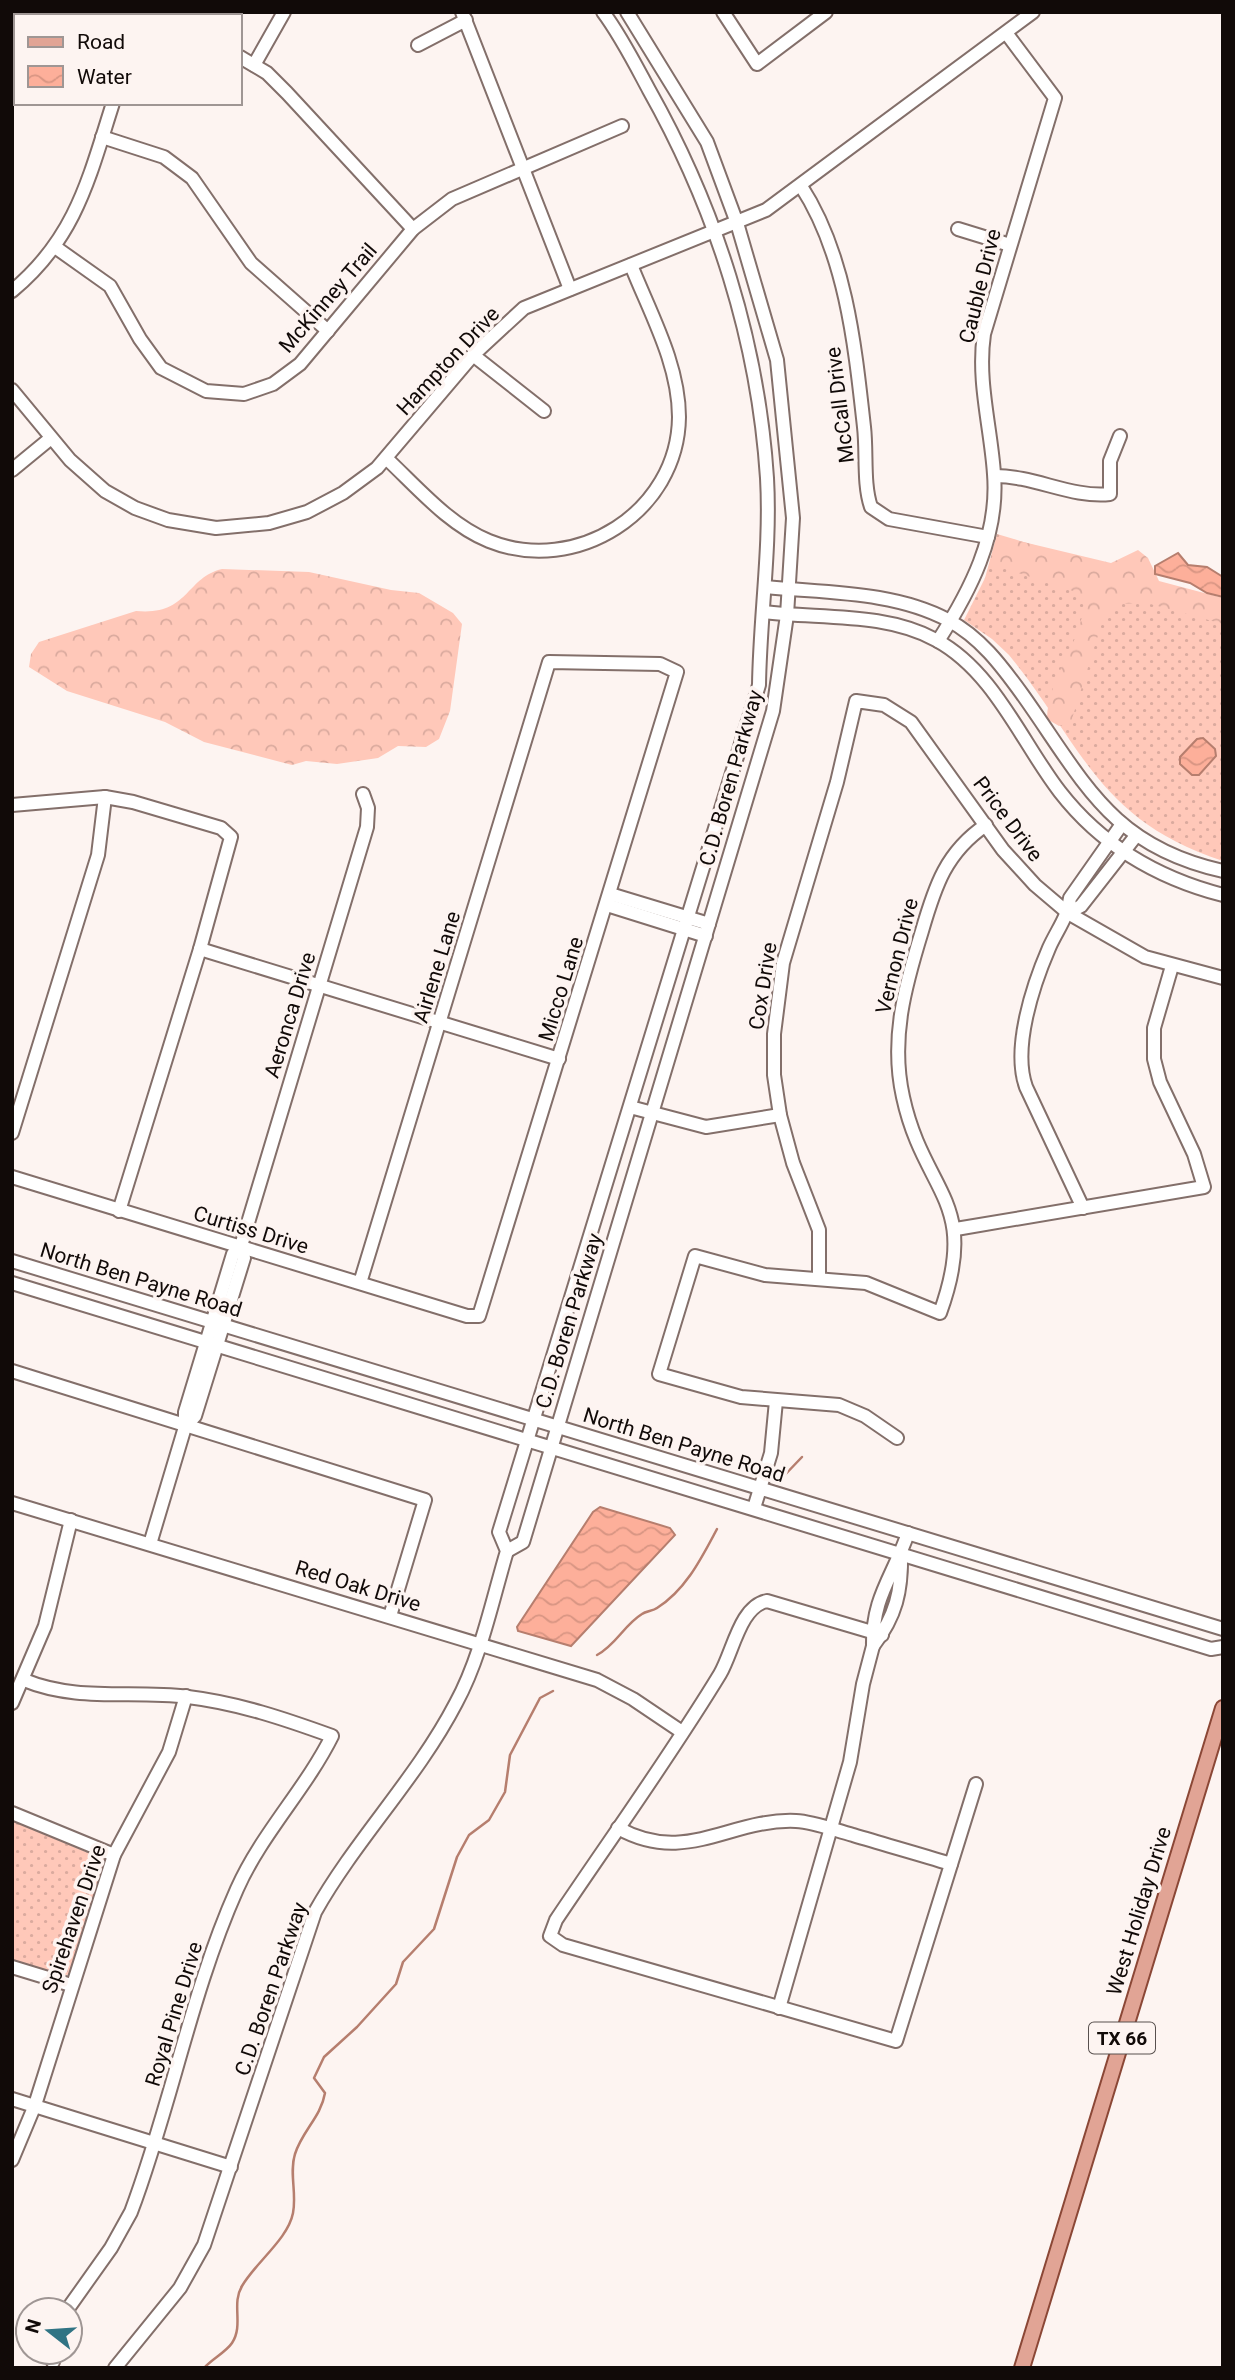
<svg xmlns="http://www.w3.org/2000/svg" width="1235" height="2380" viewBox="0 0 1235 2380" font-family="Roboto,sans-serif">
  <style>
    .grass { fill: url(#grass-dots) }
    .forest { fill: url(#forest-crowns) }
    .water { fill: url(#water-waves); stroke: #b67e6e; stroke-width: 2 }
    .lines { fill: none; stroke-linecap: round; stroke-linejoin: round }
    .stream { stroke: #b67e6e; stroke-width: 2.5 }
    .minor-casing { stroke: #836f6a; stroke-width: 16 }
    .major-casing { stroke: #8b4736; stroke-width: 18 }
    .minor { stroke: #fff; stroke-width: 12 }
    .major { stroke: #e1a495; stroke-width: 14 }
    .labels { text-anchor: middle; stroke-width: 7; stroke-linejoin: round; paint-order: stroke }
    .shield { fill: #fdf4f1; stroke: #58504e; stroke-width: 2 }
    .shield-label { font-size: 19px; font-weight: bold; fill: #110a08 }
    .street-label { font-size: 21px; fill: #110a08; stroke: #fdf4f1 }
  </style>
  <defs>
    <pattern id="grass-dots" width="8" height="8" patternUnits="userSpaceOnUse" patternTransform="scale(1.75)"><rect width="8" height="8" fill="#ffc8b9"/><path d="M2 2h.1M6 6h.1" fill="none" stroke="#daaa9e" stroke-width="1.8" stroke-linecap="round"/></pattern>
    <pattern id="forest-crowns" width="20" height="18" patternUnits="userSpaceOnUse" patternTransform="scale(1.75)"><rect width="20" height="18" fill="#ffc8b9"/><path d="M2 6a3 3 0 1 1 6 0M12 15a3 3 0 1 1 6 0" fill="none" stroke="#daaa9e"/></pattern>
    <pattern id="water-waves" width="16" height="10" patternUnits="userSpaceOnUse" patternTransform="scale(1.75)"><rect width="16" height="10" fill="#fdaf9a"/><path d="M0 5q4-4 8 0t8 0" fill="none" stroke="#d89583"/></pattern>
  </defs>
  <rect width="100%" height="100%" fill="#fdf4f1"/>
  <g class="grass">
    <path d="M 997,534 L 1125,572 L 1223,610 L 1223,861 C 1098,820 1083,746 1009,655 L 992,639 L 964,620 L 985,578 Z"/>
    <path d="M 12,1821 L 103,1859 L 105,1863 L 69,1975 L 53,1974 L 12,1961 Z"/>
  </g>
  <g class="forest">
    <path d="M 1003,537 L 1111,563 L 1138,550 L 1148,558 L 1159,581 L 1223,598 L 1223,624 L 1147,603 L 1122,604 L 1104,616 L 1071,722 L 1059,726 L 1047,719 C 1048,676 1081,645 1084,603 L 1073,591 L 994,565 L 994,548 Z"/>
    <path d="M 222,569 L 309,572 L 391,590 L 419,593 L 453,613 L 462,624 L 450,711 L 439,739 L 426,747 L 398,746 L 378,758 L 337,764 L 306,761 L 292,765 L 204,742 L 165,722 L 67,691 L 29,667 L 31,654 L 39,642 L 136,611 C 189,616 185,578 222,569 Z"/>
  </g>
  <g class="water">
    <path d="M 1178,553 L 1188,565 L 1207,567 L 1223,577 L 1223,597 L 1207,593 L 1190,583 L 1155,574 L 1155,566 Z"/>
    <path d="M 1203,738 L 1215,749 L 1216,756 L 1199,775 L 1192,775 L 1180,764 L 1180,757 L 1197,739 Z"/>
    <path d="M 600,1507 L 670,1528 L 675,1535 L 571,1646 L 518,1631 L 517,1627 L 593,1512 Z"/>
  </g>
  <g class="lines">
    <g class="stream">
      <path d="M 779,1481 L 802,1457"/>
      <path d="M 597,1655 C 616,1645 624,1625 642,1614 C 646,1611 653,1611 657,1608 C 686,1590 702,1557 717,1529"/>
      <path d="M 204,2368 C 212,2359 226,2352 232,2343 C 244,2325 231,2304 242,2286 C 256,2262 288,2239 293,2213 C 297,2193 289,2173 295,2154 C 302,2131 321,2117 325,2093 L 314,2078 L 324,2057 L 357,2027 L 396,1984 L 403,1962 L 434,1929 L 457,1857 L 469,1835 L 489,1820 L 505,1792 L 510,1755 L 540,1698 L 553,1691"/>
    </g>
    <g class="minor-casing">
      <g id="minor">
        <path d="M 462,12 L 570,289"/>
        <path d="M 723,12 L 757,64 L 826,12"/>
        <path d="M 140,16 L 141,12"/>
        <path d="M 418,45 L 466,20"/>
        <path d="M 240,57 L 267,73 L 287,93 L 413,229"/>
        <path d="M 254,65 L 284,12"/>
        <path d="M 102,137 L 164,157 L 192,178 L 251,263 L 328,331"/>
        <path d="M 801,186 C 846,255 855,346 864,427 C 867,452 863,484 871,507 L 889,519 L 988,537"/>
        <path d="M 958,229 L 1010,245"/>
        <path d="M 55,247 L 110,286 L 140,339 L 161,368 L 206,391 L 244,394 L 273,384 L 300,364 L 413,229 L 452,199 L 622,126"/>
        <path d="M 12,291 C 76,238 89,178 113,103"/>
        <path d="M 473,355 L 544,411"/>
        <path d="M 12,390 L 70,460 L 105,491 L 135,508 L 168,520 L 216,528 L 269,523 L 307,512 L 343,493 L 377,468 L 473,355 L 524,308 L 766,210 L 1033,12"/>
        <path d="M 386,458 C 417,487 449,525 489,541 C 576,576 678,512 679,417 C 679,364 650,313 631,265"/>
        <path d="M 12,470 L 51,438"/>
        <path d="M 995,476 C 1035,476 1071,498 1110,494 L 1110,461 L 1120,436"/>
        <path d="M 766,587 C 825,593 894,591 948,620 C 980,637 1001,665 1022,694 C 1084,781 1110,846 1223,871"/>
        <path d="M 764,612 C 820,619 885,612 936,640 C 994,671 1022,743 1060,792 C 1102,846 1157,878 1223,895"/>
        <path d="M 938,641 C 970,591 999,536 994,474 C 991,428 977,381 984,334 L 1055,98 L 1007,34"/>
        <path d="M 12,805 L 105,797 L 133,802 L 221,828 L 231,837 L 200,949 L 119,1211"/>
        <path d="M 610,894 L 709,924"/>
        <path d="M 607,905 L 706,936"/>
        <path d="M 1068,913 L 1081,906 L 1135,837"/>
        <path d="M 200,949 L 559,1059"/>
        <path d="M 630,1107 L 706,1127 L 780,1115"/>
        <path d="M 12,1133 L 98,855 L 105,797"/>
        <path d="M 12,1177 L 467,1316 L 479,1316 L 677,672 L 660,664 L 549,662 L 360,1283"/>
        <path d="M 1083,1208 L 1026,1087 C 1012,1048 1033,985 1049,948 C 1057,930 1068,917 1070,898 L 1122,824"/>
        <path d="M 956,1229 L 1204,1187 L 1194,1154 L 1160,1082 L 1154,1059 L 1154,1028 L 1172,966"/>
        <path d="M 12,1261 L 1223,1629"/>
        <path d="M 819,1278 L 819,1230 L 793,1163 L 780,1115 L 774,1075 L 774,1034 L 783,963 L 837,782 L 856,701 L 884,705 L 911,722 L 1003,850 L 1035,885 L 1068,913 L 1145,957 L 1223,978"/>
        <path d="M 12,1283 L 1211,1649 L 1223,1647"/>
        <path d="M 12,1371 L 425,1500 L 390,1616"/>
        <path d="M 185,1427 L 195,1416 L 244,1258 L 241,1246"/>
        <path d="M 897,1438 L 865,1416 L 839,1405 L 741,1397 L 659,1374 L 695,1256 L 765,1275 L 866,1283 L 940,1313 C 981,1200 924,1194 903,1097 C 890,1039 905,986 922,931 C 935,886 946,852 986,825"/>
        <path d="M 12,1503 L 597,1680 L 633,1699 L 682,1732"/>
        <path d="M 754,1508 L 771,1453 L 776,1401"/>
        <path d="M 150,1544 L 185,1427 L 185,1412 L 233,1254 L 241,1246 L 367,827 L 368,808 L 363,794"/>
        <path d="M 507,1551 L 523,1542 L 773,711 L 787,615 L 793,518 L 777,360 L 737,223 L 707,142 L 627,12"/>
        <path d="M 901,1553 C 902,1591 896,1616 873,1646 C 872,1597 893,1577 908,1533"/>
        <path d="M 882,1635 L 767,1601 C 740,1606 733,1652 720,1674 C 669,1758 611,1838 556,1920 L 550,1936 L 563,1945 L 896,2041 L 976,1784"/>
        <path d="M 24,1680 C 77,1702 132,1690 188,1697 C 238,1703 285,1719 332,1736 C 305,1790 262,1833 237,1889 C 191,1992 171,2106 131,2212 L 111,2248 L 67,2310"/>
        <path d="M 12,1703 L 45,1626 L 71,1520"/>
        <path d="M 12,1813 L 114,1855"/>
        <path d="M 618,1828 C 686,1866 730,1818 796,1821 C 815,1822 834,1830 853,1835 C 886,1845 919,1854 951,1864"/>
        <path d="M 12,1967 L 71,1985"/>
        <path d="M 779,2008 L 850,1762 L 863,1684 L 873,1646"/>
        <path d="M 12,2099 L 231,2167"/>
        <path d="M 12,2160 L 35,2105 L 114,1855 L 169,1752 L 186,1696"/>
        <path d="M 52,2352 L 53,2362"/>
        <path d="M 115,2368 L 180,2288 L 204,2245 L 315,1912 C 356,1839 417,1778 456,1703 C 481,1657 492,1601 507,1551 L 499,1532 L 759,685 C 760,616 771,547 767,478 C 758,341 716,209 649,90 C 635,64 621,36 603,12"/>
      </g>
    </g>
    <g class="major-casing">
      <path id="major" d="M 1022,2368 L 1223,1708"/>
    </g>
    <use href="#minor" class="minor"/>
    <use href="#major" class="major"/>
  </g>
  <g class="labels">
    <rect class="shield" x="1089" y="2022.5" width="66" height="31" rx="5"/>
    <g class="shield-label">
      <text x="1122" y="2045">TX 66</text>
    </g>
    <g class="street-label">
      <text transform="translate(980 286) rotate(-76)" y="7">Cauble Drive</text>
      <text transform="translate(328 298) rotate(-49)" y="7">McKinney Trail</text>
      <text transform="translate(448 361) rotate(-47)" y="7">Hampton Drive</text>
      <text transform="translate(840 405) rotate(-97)" y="7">McCall Drive</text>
      <text transform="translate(731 778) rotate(-74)" y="7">C.D. Boren Parkway</text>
      <text transform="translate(1008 819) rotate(53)" y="7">Price Drive</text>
      <text transform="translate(897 956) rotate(-76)" y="7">Vernon Drive</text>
      <text transform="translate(437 967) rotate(-73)" y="7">Airlene Lane</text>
      <text transform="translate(763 986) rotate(-81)" y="7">Cox Drive</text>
      <text transform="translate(561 989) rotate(-73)" y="7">Micco Lane</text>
      <text transform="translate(290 1015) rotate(-73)" y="7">Aeronca Drive</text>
      <text transform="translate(251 1230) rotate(17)" y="7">Curtiss Drive</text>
      <text transform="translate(141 1280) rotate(17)" y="7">North Ben Payne Road</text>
      <text transform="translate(569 1321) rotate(-73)" y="7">C.D. Boren Parkway</text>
      <text transform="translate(684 1445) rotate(17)" y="7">North Ben Payne Road</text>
      <text transform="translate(358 1586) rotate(17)" y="7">Red Oak Drive</text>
      <text transform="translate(1139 1911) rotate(-73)" y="7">West Holiday Drive</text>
      <text transform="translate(74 1919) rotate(-71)" y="7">Spirehaven Drive</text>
      <text transform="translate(271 1989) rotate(-71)" y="7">C.D. Boren Parkway</text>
      <text transform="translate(174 2014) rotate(-73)" y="7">Royal Pine Drive</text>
    </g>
  </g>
  <rect width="1235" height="2380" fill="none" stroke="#110a08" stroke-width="28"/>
  <rect x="14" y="14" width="228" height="91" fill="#fdf4f1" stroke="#9f9694" stroke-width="2"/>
  <rect x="28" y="37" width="35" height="10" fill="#e1a495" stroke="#9f9694" stroke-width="2"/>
  <text x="77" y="49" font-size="21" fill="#110a08">Road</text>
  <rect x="28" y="66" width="35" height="21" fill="url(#water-waves)" stroke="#9f9694" stroke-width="2"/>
  <text x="77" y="84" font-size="21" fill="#110a08">Water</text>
  <g transform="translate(49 2331) rotate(287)"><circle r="33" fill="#fdf4f1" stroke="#9f9694" stroke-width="2"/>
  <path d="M0-5L12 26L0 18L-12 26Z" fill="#307484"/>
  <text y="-10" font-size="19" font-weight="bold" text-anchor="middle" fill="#110a08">N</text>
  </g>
</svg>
